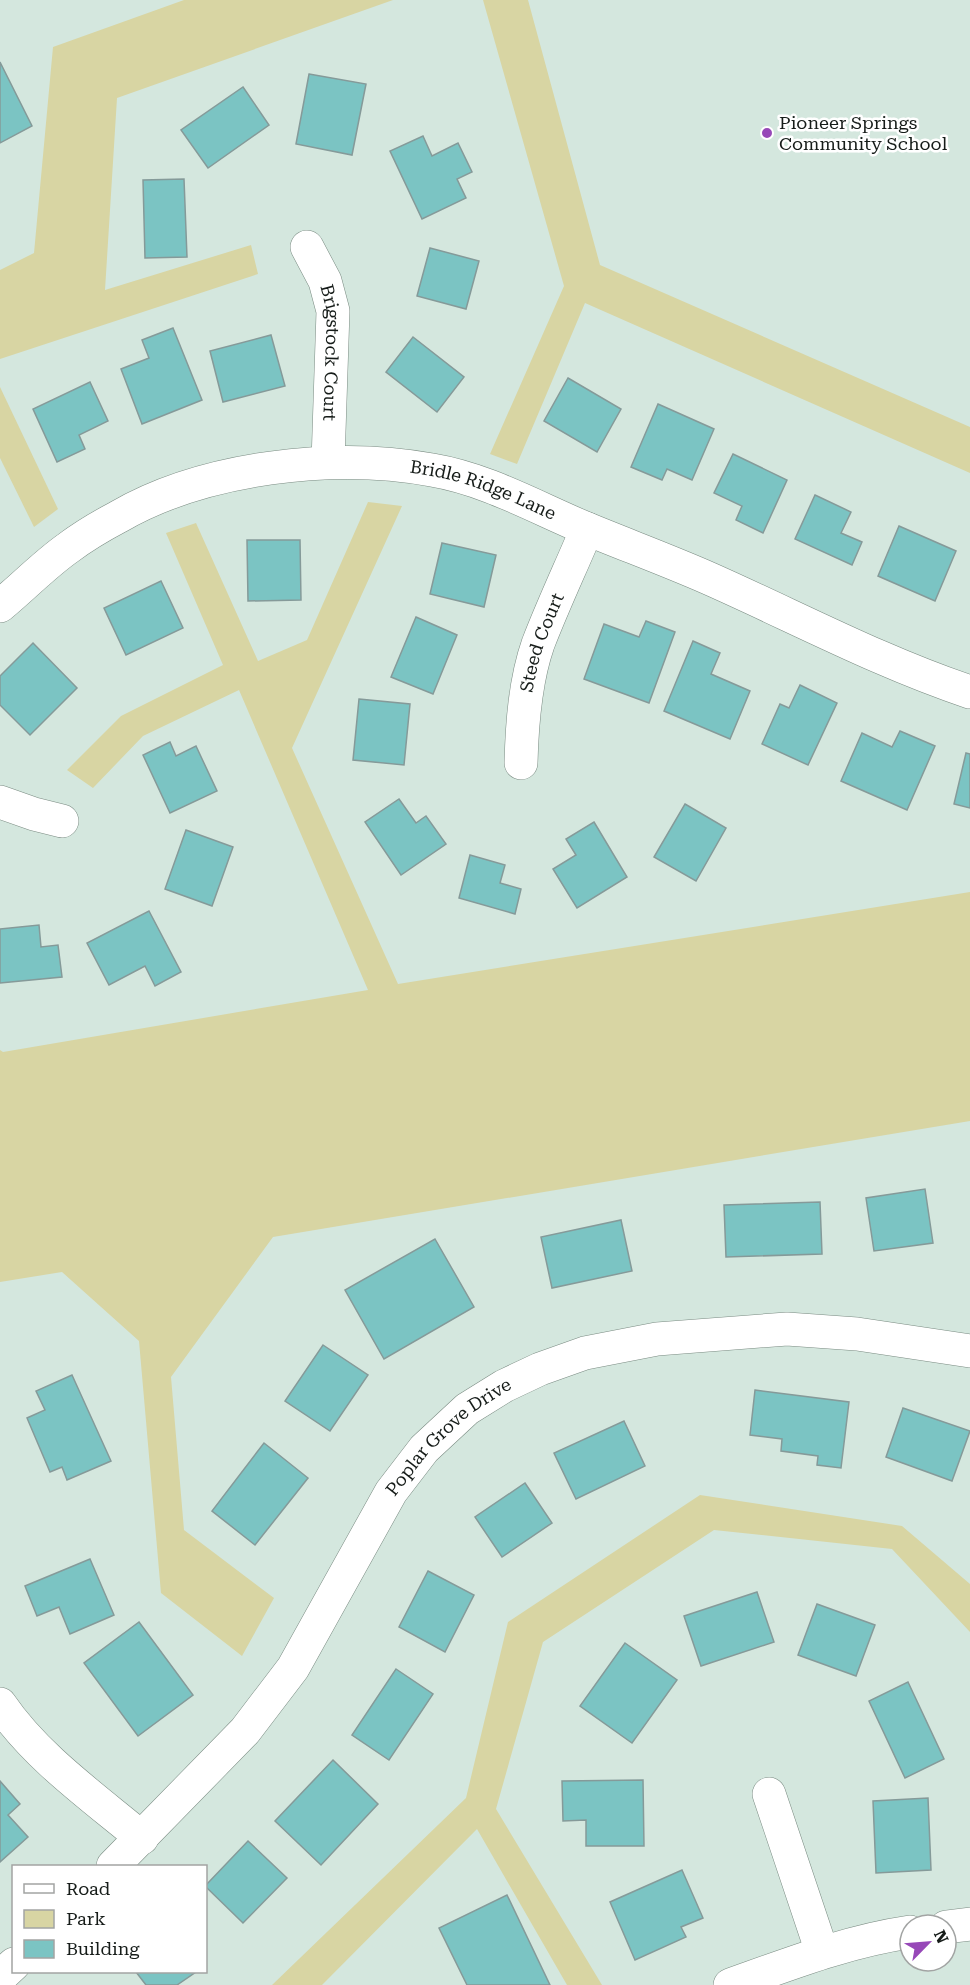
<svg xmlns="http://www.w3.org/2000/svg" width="970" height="1985" viewBox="0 0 970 1985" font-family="'Roboto Serif',serif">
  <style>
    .green { fill: #d8d5a3 }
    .building { fill: #7bc4c3; stroke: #859a99; stroke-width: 1.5 }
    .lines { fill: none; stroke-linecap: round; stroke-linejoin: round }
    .street-casing { stroke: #7a8b82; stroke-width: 34 }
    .street { stroke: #fff; stroke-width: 33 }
    .poi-dot { fill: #9748b8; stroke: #fff; stroke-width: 2 }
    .labels { text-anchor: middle; stroke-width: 5; stroke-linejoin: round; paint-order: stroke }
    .poi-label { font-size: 18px; fill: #161c19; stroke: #fff; text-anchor: start }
    .street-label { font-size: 18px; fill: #161c19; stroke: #fff }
  </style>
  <rect width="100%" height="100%" fill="#d4e7de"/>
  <g class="green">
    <path d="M 184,0 L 393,0 L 117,98 L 105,290 L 251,245 L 258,274 L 0,359 L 0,270 L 34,253 L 53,47 Z"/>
    <path d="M 483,0 L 528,0 L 600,265 L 970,427 L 970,473 L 585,303 L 517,464 L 490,454 L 564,286 Z"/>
    <path d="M 0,387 L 58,509 L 34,527 L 0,458 Z"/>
    <path d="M 368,502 L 402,506 L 292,748 L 398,984 L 970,892 L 970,1121 L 273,1237 L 171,1377 L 184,1530 L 274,1598 L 242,1656 L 161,1593 L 139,1341 L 62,1272 L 0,1282 L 0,1050 L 3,1052 L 368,990 L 239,690 L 143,736 L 93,788 L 67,770 L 121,716 L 223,665 L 166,533 L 196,523 L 258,661 L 307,640 Z"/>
    <path d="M 700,1495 L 902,1526 L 970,1584 L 970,1632 L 892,1549 L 714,1530 L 543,1642 L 496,1809 L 602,1985 L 567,1985 L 477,1829 L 322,1985 L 272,1985 L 466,1798 L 508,1622 Z"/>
  </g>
  <g class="building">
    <path d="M 0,62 L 32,126 L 0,143 Z"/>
    <path d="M 309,74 L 366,84 L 352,155 L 296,144 Z"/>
    <path d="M 243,87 L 269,125 L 208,168 L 181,130 Z"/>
    <path d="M 423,136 L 432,156 L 458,143 L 472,172 L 457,179 L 466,198 L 422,219 L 390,151 Z"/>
    <path d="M 184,179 L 187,257 L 145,258 L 143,180 Z"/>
    <path d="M 430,248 L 479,261 L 466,309 L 417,296 Z"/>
    <path d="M 173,328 L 202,400 L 142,424 L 121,369 L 149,358 L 142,340 Z"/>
    <path d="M 271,335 L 285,386 L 223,402 L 210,351 Z"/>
    <path d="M 413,337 L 464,377 L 437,412 L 386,372 Z"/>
    <path d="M 568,378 L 621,409 L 597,452 L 544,421 Z"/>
    <path d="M 90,382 L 108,421 L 79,435 L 85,449 L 57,462 L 33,409 Z"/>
    <path d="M 658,404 L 714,429 L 692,480 L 667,469 L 662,480 L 631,467 Z"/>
    <path d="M 733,454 L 787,480 L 763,533 L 736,520 L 742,506 L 714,493 Z"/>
    <path d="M 815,495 L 851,512 L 841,533 L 862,542 L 852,565 L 795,539 Z"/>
    <path d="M 899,526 L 956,551 L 935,601 L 878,576 Z"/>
    <path d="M 247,540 L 300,540 L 301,600 L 248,601 Z"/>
    <path d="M 442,543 L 496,555 L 484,607 L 430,594 Z"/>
    <path d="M 161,581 L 183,628 L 126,655 L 104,608 Z"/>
    <path d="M 416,617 L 457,635 L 433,694 L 391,677 Z"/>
    <path d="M 646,621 L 675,632 L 649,703 L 584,679 L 604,624 L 639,637 Z"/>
    <path d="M 693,641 L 720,653 L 711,674 L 750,691 L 730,739 L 664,711 Z"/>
    <path d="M 33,643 L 77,688 L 30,735 L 0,705 L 0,676 Z"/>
    <path d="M 800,685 L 837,703 L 808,765 L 762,744 L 780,704 L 789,708 Z"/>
    <path d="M 359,699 L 410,704 L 404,765 L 353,760 Z"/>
    <path d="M 900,731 L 935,746 L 907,810 L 841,781 L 862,733 L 892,747 Z"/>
    <path d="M 170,742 L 176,756 L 196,746 L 217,791 L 170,813 L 143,755 Z"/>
    <path d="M 966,753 L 970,754 L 970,808 L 954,804 Z"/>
    <path d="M 399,799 L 416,823 L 426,816 L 446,844 L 401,875 L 365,822 Z"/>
    <path d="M 685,804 L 726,828 L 696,881 L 654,857 Z"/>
    <path d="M 594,822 L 627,877 L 577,908 L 553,869 L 576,855 L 566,839 Z"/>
    <path d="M 186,830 L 233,847 L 212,906 L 165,889 Z"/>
    <path d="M 470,855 L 505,865 L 500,883 L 521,889 L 515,914 L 459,898 Z"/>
    <path d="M 149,911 L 181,972 L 155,986 L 145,966 L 109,985 L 87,943 Z"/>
    <path d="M 39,925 L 41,947 L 58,945 L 62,977 L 0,983 L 0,929 Z"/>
    <path d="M 925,1189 L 933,1243 L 874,1251 L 866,1198 Z"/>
    <path d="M 820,1202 L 822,1254 L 726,1257 L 724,1205 Z"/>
    <path d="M 621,1220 L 632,1271 L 552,1288 L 541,1237 Z"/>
    <path d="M 435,1239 L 474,1307 L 384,1359 L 345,1290 Z"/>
    <path d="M 323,1345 L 368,1375 L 330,1431 L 285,1401 Z"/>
    <path d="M 72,1375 L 111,1461 L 67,1480 L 62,1467 L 50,1472 L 27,1418 L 45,1410 L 36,1391 Z"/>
    <path d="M 755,1390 L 849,1402 L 841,1468 L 817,1465 L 818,1456 L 781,1451 L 782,1439 L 750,1435 Z"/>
    <path d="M 903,1408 L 970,1431 L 952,1481 L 886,1457 Z"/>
    <path d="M 624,1421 L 645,1466 L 576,1499 L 554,1453 Z"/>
    <path d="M 264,1443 L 308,1478 L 255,1545 L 212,1511 Z"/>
    <path d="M 525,1483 L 552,1523 L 502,1557 L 475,1517 Z"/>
    <path d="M 90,1559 L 114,1615 L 70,1634 L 59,1607 L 37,1616 L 25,1586 Z"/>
    <path d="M 428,1571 L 474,1595 L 445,1652 L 399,1627 Z"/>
    <path d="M 757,1592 L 774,1642 L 701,1666 L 684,1616 Z"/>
    <path d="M 817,1604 L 875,1625 L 856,1676 L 798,1655 Z"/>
    <path d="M 139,1622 L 193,1695 L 138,1736 L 84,1663 Z"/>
    <path d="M 625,1643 L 677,1680 L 632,1743 L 580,1706 Z"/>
    <path d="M 396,1669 L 433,1694 L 389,1760 L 352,1735 Z"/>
    <path d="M 908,1682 L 944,1759 L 905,1778 L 869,1701 Z"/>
    <path d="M 333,1760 L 378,1804 L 321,1865 L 275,1821 Z"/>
    <path d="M 643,1780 L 644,1846 L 586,1846 L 586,1820 L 563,1821 L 562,1781 Z"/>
    <path d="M 0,1781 L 20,1804 L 8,1815 L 28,1837 L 0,1862 Z"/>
    <path d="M 928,1798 L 931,1870 L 876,1873 L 873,1801 Z"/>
    <path d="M 248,1841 L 287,1878 L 243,1923 L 206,1887 L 206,1885 Z"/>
    <path d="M 682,1870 L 703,1918 L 681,1927 L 686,1937 L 635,1960 L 610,1902 Z"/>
    <path d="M 507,1895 L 550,1985 L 467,1985 L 439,1928 Z"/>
    <path d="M 136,1972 L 196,1972 L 177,1985 L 146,1985 Z"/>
  </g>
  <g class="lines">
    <g class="street-casing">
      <g id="street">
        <path id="s1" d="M 307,247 L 325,281 L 333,311 L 328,462"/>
        <path id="s2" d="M 0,606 C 23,587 44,565 68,548 C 84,536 101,526 118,517 C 204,467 335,452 432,470 C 486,479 535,507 585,528 C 626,545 667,560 708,578 C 794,616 880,662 970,692"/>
        <path id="s3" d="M 521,763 C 522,724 525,681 538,644 C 553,605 571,567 587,529"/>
        <path d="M 0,802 L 34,814 L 62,821"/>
        <path d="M 0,1704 C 36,1757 93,1797 142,1838"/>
        <path d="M 769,1794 L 822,1952"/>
        <path id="s4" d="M 113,1866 L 245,1731 L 293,1668 L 391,1492 L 424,1449 L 467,1409 L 504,1386 L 540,1369 L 585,1353 L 657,1339 L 787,1329 L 857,1334 L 970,1351"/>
        <path d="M 946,1927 L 970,1924"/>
        <path d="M 0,1977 L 14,1964"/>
        <path d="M 730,1985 C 789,1964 848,1941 910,1932"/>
      </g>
    </g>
    <use href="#street" class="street"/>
  </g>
  <circle class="poi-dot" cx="767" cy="133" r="6"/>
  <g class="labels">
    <g class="poi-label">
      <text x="779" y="129">Pioneer Springs<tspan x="779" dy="21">Community School</tspan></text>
    </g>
    <g class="street-label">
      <text dy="6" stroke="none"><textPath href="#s1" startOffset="111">Brigstock Court</textPath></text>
      <text dy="6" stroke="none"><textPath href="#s2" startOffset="526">Bridle Ridge Lane</textPath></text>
      <text dy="6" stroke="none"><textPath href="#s3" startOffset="123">Steed Court</textPath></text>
      <text dy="6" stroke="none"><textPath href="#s4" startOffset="550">Poplar Grove Drive</textPath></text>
    </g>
  </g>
  <rect x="12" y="1865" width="195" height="108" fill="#ffffff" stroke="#a2a4a3" stroke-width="1.5"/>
  <rect x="24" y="1884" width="30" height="9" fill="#ffffff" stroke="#a2a4a3" stroke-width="1.5"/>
  <text x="66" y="1895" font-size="18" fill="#161c19">Road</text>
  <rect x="24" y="1910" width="30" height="18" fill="#d8d5a3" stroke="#a2a4a3" stroke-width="1.5"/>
  <text x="66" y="1925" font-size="18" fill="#161c19">Park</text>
  <rect x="24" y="1940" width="30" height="18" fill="#7bc4c3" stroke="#a2a4a3" stroke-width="1.5"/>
  <text x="66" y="1955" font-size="18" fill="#161c19">Building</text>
  <g transform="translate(928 1943) rotate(65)"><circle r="28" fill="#ffffff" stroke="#a2a4a3" stroke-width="1.5"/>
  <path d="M0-4.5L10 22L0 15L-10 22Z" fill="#9748b8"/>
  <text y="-9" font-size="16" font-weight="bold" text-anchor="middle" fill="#161c19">N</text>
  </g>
</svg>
